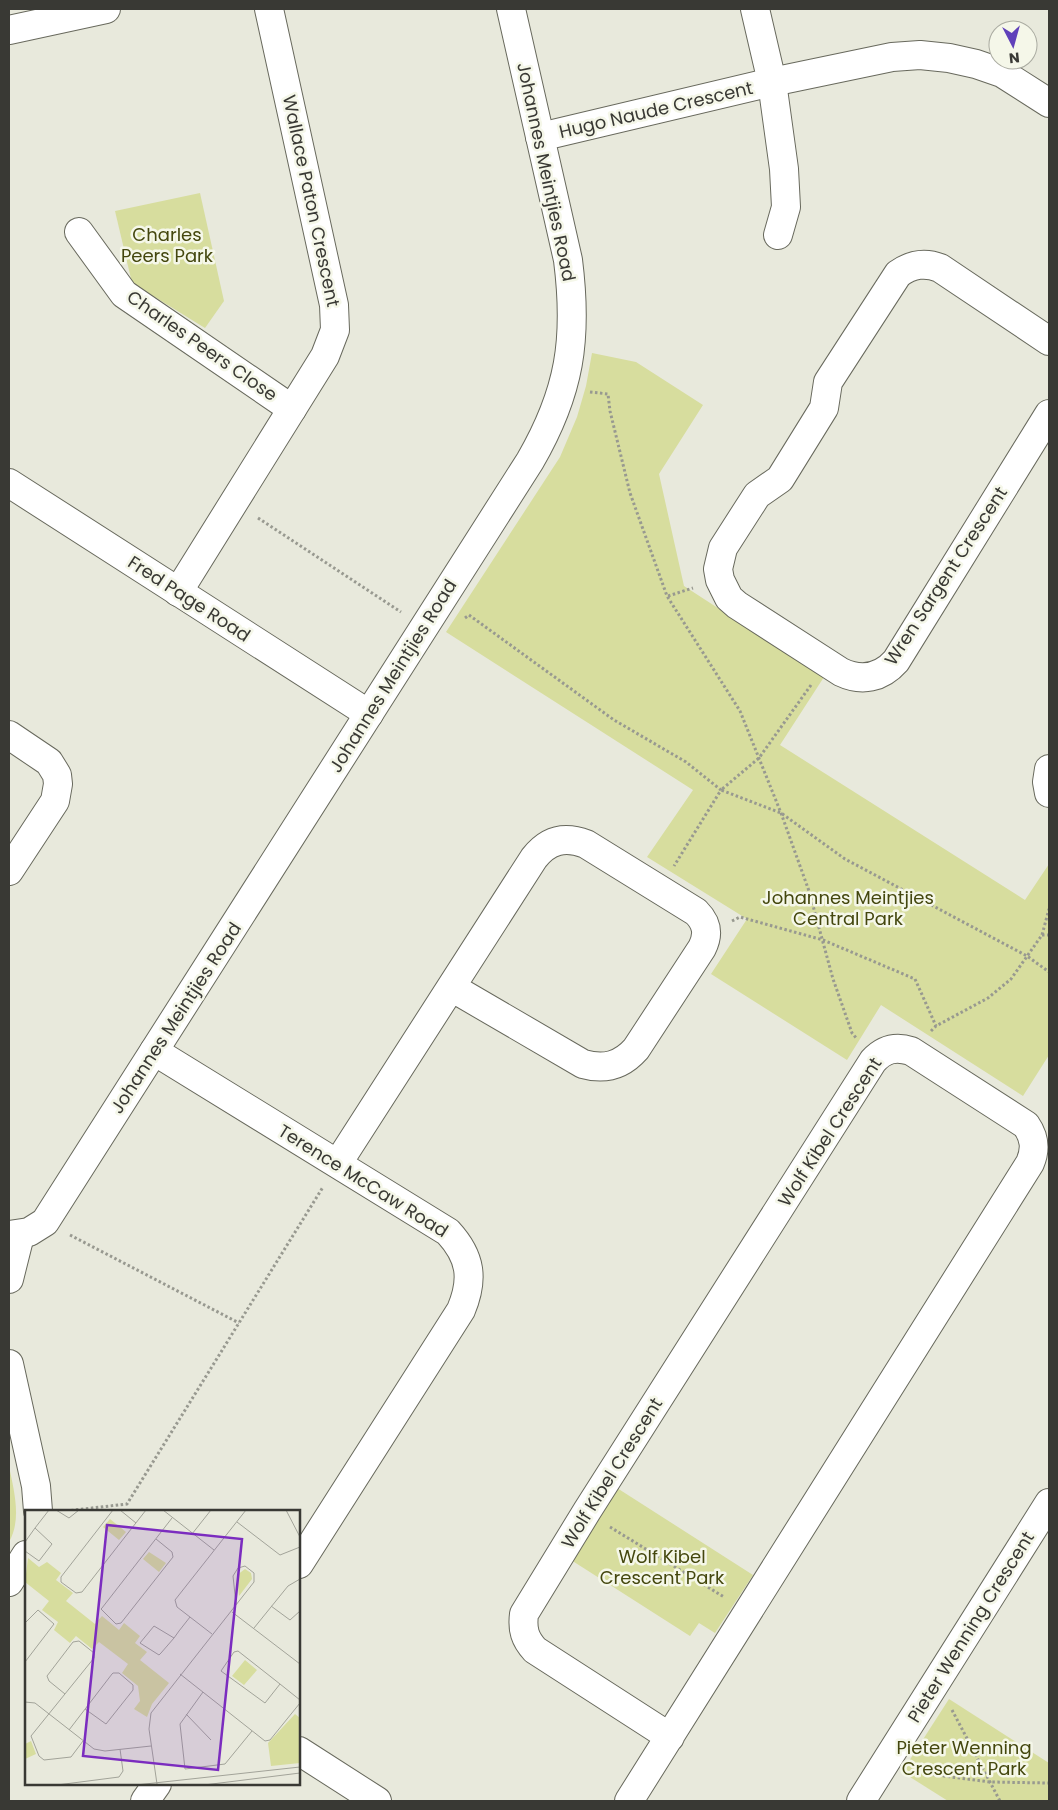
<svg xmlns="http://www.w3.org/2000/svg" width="1058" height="1810" viewBox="0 0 1058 1810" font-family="Poppins,sans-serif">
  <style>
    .green { fill: #d7dd9e }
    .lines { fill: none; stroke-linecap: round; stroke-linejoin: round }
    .minor-casing { stroke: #68695d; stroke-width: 30 }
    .path { stroke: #989990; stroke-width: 3; stroke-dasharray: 2.5 2.5; stroke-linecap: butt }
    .minor { stroke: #fff; stroke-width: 28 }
    .labels { text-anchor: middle; stroke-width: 5; stroke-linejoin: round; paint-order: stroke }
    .street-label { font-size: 18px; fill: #393934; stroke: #f5f7e9 }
    .park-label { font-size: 18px; fill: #44470e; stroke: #f5f7e9 }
    .inset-road { fill: none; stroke: #a2a399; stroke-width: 1 }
    .view { fill: #7b2cbf; fill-opacity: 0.15; stroke: #7b2cbf; stroke-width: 2.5 }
    .inset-edge { fill: none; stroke: #393934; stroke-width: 2.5 }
  </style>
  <rect width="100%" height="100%" fill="#e8e9dc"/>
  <g class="green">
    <path d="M 200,193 L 224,301 L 205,328 L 132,283 L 115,211 Z"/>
    <path d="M 592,353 L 636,362 L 703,405 L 659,474 L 684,586 L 824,677 L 780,745 L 1025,900 L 1049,864 L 1049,1055 L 1023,1096 L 881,1005 L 847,1060 L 711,974 L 747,919 L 647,857 L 693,790 L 446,632 L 560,457 L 577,417 L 586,386 Z"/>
    <path d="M 9,1466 C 14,1491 22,1519 9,1542 Z"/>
    <path d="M 617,1488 L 753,1575 L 715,1633 L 699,1623 L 690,1636 L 571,1560 Z"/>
    <path d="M 949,1699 L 1049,1763 L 1049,1801 L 948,1801 L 902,1772 Z"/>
  </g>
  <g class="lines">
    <g class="minor-casing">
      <g id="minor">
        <path d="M 755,9 L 772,82 L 784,169 L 786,207 L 778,235"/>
        <path d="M 9,30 L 106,9"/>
        <path d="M 540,137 L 772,82 L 892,57 L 920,55 L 949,58 L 976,64 L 1002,73 L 1049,103"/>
        <path d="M 79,232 L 124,294 L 292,409"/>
        <path d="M 1049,341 L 940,268 C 925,262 912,264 898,274 L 828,382 L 824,408 L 780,479 L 757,495 L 723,548 L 718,569 L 720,580 L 729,598 L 737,605 L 841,672 C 862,682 881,678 896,661 L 1049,414"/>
        <path d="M 9,483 L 369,714"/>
        <path d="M 178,592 L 325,356 L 335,330 L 334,305 L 269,9"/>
        <path d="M 9,735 L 49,762 L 57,775 L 58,784 L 55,801 L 9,871"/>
        <path d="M 1049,769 L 1047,782 L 1049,793"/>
        <path d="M 154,1051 L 448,1232 C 471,1257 474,1279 461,1310 L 299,1564"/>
        <path d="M 338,1163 C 403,1062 468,960 534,858 C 548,840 565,836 586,844 L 696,912 C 707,923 709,934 702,948 L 636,1049 C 621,1066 604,1070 583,1064 L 451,987"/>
        <path d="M 9,1235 L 29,1232 L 45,1222 L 530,461 C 570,392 578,339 568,260 L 511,9"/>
        <path d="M 9,1279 L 20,1235"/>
        <path d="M 9,1364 L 36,1486 L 38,1511"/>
        <path d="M 9,1582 L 26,1555"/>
        <path d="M 299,1751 L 377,1801"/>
        <path d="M 145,1801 L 157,1784"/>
        <path d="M 629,1801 L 1030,1163 C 1036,1149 1035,1138 1026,1125 L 911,1051 C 895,1046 884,1049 873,1061 L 587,1511 L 524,1614 C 522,1630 525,1639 535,1650 L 670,1737"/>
        <path d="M 861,1801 L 1049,1503"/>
      </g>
    </g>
    <g class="path">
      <path d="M 590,392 L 608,394 L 610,411 L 630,493 L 667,596 L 740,711 L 781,813 L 809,891 L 833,979 L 852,1033 L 857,1039"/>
      <path d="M 258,518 L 401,612"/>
      <path d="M 668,596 L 693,588"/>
      <path d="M 465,618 L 469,615 L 614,720 L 686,762 L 721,790 L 674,866"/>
      <path d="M 811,685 L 759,758 L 721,790 L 781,813 L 845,859 L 1027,956 L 1049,972"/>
      <path d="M 732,921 L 740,917 L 823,940 L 915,979 L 936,1026"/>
      <path d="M 1042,935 L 1049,935"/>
      <path d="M 931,1031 L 936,1026 L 988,998 L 1011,979 L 1042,935 L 1049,909"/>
      <path d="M 70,1235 L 239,1323"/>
      <path d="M 66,1511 L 127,1504 L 323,1187"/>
      <path d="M 610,1527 L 724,1597"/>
      <path d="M 952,1710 L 1000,1801"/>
      <path d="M 913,1772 L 990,1782 L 1049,1783"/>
    </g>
    <use href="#minor" class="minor"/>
  </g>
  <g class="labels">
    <g class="street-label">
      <text transform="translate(656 110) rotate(-13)" y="6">Hugo Naude Crescent</text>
      <text transform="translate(546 172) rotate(78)" y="6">Johannes Meintjies Road</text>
      <text transform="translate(311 201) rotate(78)" y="6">Wallace Paton Crescent</text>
      <text transform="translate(202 346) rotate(35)" y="6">Charles Peers Close</text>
      <text transform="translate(946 576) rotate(-57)" y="6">Wren Sargent Crescent</text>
      <text transform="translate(189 599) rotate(33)" y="6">Fred Page Road</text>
      <text transform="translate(393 676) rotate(-58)" y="6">Johannes Meintjies Road</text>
      <text transform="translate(176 1018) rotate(-57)" y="6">Johannes Meintjies Road</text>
      <text transform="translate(830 1132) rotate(-57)" y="6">Wolf Kibel Crescent</text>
      <text transform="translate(363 1181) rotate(32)" y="6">Terence McCaw Road</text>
      <text transform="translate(612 1473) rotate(-58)" y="6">Wolf Kibel Crescent</text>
      <text transform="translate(971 1627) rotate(-58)" y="6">Pieter Wenning Crescent</text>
    </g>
    <g class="park-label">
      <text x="167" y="241">Charles<tspan x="167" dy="21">Peers Park</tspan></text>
      <text x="848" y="904">Johannes Meintjies<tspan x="848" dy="21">Central Park</tspan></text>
      <text x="662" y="1563">Wolf Kibel<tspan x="662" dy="21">Crescent Park</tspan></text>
      <text x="964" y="1754">Pieter Wenning<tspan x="964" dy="21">Crescent Park</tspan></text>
    </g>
  </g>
  <g transform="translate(25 1510)">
    <rect width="275" height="275" fill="#e8e9dc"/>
    <path d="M 85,9 L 101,22 L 94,30 L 78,17 ZM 124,42 L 141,53 L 134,62 L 118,49 ZM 3,48 L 14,57 L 22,52 L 36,63 L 31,70 L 48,83 L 41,91 L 70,114 L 77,106 L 94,120 L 99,113 L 115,126 L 110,133 L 122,142 L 115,150 L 144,173 L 127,194 L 122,207 L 109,199 L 115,191 L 113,176 L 97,163 L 103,154 L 74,132 L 67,139 L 51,126 L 45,133 L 29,120 L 33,112 L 17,100 L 24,91 L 0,72 ZM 220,59 L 226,63 L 227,69 L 214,86 L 212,65 ZM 220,150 L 232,160 L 219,175 L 207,166 ZM 270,204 L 275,208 L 275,253 L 246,256 L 243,233 ZM 6,231 L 11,244 L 0,249 L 0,234 Z" fill="#d7dd9e"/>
    <path class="inset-road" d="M 31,0 L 44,8 L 54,0M 88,0 L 36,67 L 36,72 L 51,83 L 57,82 L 121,0M 95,0 L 111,13M 138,0 L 189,40M 261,0 L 275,27M 212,12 L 255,45 L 275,37M 10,18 L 24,0M 167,24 L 186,0M 131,29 L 147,42 L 148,47 L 96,113 L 91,114 L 76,99 L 77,98 L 147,8M 0,32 L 10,18 L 27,34 L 14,51 L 0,41M 246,96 L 265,110 L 275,101M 207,102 L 275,154M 0,113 L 13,100 L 29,114 L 0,152M 229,118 L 263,76 L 275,69M 187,124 L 152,97 L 150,90 L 221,0M 149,128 L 129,116 L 115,133 L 134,145 L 136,143 L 149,128 L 154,121 L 165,107M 213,141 L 255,174 L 240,193 L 196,161 L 209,142 ZM 155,164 L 240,231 L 245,230 L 275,193M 255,174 L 275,190M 178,182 L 155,214 L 160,259 L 200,254 L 227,221M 40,184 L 24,171 L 22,166 L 48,132 L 54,131 L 69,143 L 69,148 L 6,226 L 14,246 L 19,250 L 46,247 L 58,231M 0,192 L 10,193 L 69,239 L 80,241 L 126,236M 161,204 L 186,230M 44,220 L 87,164 L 88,163 L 94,163 L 108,175 L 108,180 L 81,214 L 60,199M 132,274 L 124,219 L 126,203 L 229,72 L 229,63 L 220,56 L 213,58 L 208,66 L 211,94M 32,275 L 94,267 L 98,261 L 95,239M 111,275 L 275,257M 179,275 L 275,263"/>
    <path class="view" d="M 82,15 L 217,29 L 193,260 L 58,246 Z"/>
    <rect width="275" height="275" class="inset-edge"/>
  </g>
  <rect width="1058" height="1810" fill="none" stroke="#393934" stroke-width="20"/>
  <g transform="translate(1013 45) rotate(174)"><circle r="24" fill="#f5f7e9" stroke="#aaaba1"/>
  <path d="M0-4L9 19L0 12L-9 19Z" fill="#6041ba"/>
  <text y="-8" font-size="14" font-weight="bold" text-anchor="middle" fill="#393934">N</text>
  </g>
</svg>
